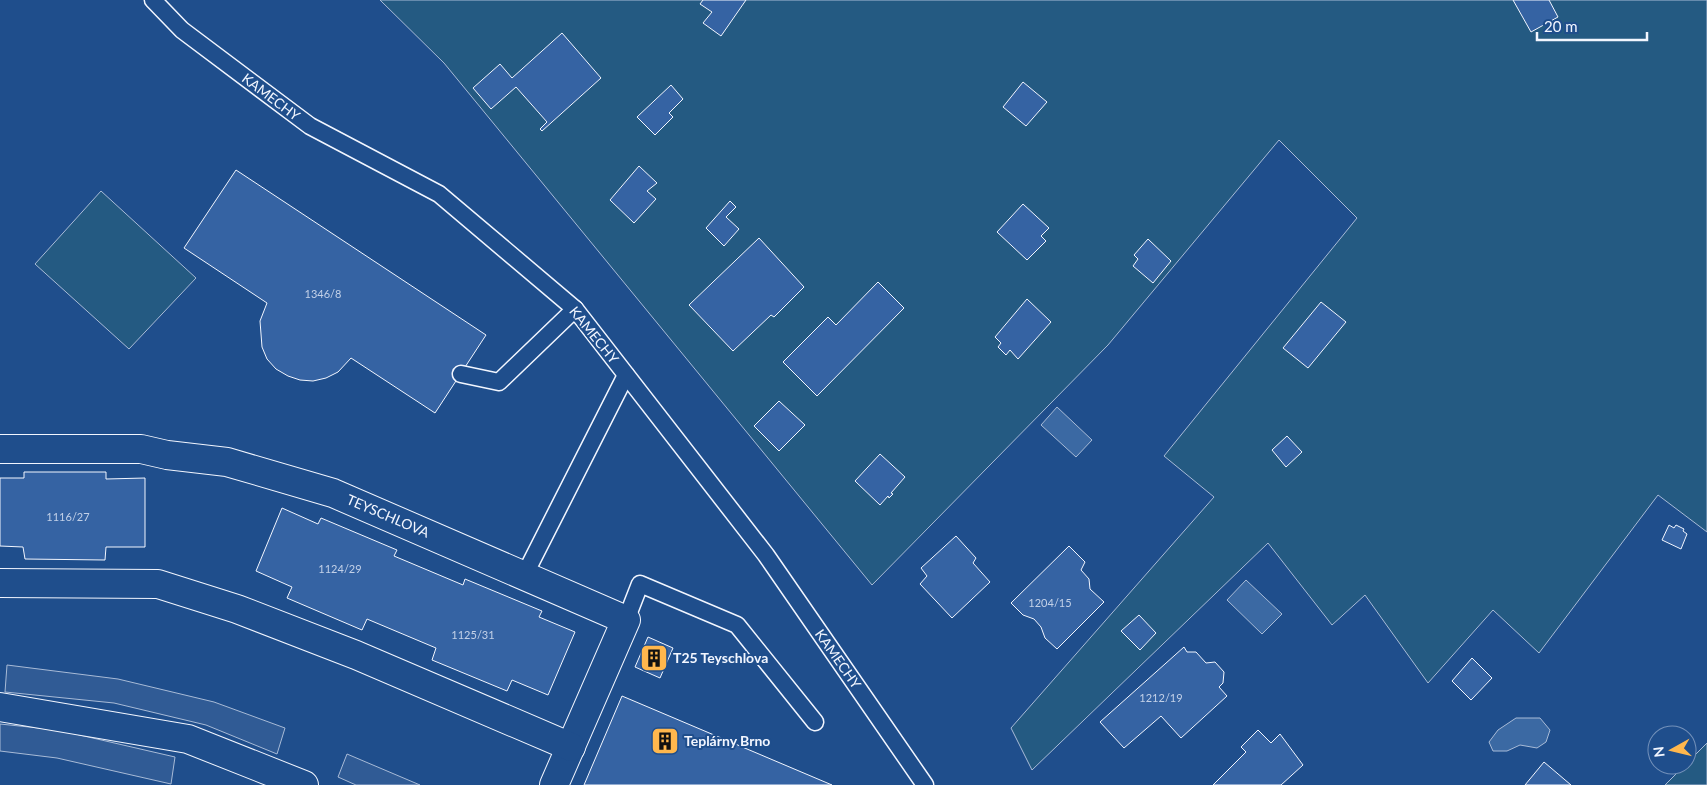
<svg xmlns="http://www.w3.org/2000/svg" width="1707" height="785" viewBox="0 0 1707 785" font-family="Lato,sans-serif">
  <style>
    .green { fill: #245a82; stroke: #a8bbd7 }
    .parking { fill: #305b95; stroke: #a8bbd7 }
    .water { fill: #3b69a3; stroke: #a8bbd7 }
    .building { fill: #3563a3; stroke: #f2f6ff }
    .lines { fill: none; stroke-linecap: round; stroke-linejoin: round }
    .service-casing { stroke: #f2f6ff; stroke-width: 19 }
    .minor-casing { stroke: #f2f6ff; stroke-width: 30 }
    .service { stroke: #1f4e8c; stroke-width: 16 }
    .minor { stroke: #1f4e8c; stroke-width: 28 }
    .labels { text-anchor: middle; stroke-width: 4; stroke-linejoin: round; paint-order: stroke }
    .number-label { font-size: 11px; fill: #c3d1e8 }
    .street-label { font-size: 14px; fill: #f2f6ff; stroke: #1f4e8c }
    .poi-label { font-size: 14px; font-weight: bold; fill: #f2f6ff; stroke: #1f4e8c; text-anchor: start }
  </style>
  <rect width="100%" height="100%" fill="#1f4e8c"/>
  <g class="green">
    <path d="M 380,0 L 1707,0 L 1707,532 L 1658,495 L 1539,653 L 1493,610 L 1428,683 L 1365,595 L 1332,625 L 1268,543 L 1032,770 L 1011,728 L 1214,497 L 1164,456 L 1357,218 L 1279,140 L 1108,345 L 872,585 L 444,63 Z"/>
    <path d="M 101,191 L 196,278 L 129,349 L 35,264 Z"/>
    <path d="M 1707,743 L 1707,785 L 1665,785 L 1685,765 L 1687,765 L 1687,763 Z"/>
  </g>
  <g class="parking">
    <path d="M 7,665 L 118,679 L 214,702 L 285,728 L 277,754 L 206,725 L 114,703 L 5,692 Z"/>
    <path d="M 0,724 L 58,730 L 175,757 L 171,784 L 57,758 L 0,751 Z"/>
    <path d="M 347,754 L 420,785 L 356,785 L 338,777 Z"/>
  </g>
  <g class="water">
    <path d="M 1057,407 L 1092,440 L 1076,457 L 1041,425 Z"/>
    <path d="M 1246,580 L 1282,614 L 1262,634 L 1227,600 Z"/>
    <path d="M 1516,718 L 1540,718 L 1550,730 L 1546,742 L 1537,748 L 1520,745 L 1507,751 L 1493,751 L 1489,742 L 1498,730 Z"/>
  </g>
  <g class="building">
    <path d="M 703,0 L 746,0 L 721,36 L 703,23 L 712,12 L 700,4 Z"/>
    <path d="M 1513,0 L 1549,0 L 1558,17 L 1531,32 Z"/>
    <path d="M 562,33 L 601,78 L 542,131 L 540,129 L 547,122 L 516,87 L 491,109 L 473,88 L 500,64 L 512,78 Z"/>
    <path d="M 1023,82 L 1047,102 L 1026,126 L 1003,107 Z"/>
    <path d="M 671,85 L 683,99 L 669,113 L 673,117 L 655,135 L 637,117 Z"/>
    <path d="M 639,166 L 657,183 L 647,191 L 656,199 L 634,223 L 610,200 Z"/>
    <path d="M 236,170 L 486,335 L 435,413 L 351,358 L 338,372 L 326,378 L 313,381 L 300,380 L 288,376 L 276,369 L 267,359 L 262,347 L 260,321 L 267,303 L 184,248 Z"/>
    <path d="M 730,201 L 736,207 L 726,217 L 739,229 L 724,246 L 706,228 Z"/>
    <path d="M 1023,204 L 1049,228 L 1041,236 L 1046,241 L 1027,260 L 997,232 Z"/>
    <path d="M 759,238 L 804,287 L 774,317 L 771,315 L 733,351 L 689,305 Z"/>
    <path d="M 1148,239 L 1171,261 L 1153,283 L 1133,266 L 1138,259 L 1134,255 Z"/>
    <path d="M 878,282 L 904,308 L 817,396 L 783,362 L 828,317 L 836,325 Z"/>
    <path d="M 1027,299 L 1051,322 L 1018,359 L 1010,350 L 1006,355 L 998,347 L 1001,343 L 995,337 Z"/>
    <path d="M 1321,302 L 1346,322 L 1308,368 L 1283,348 Z"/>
    <path d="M 779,401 L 805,425 L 779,451 L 754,426 Z"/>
    <path d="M 1287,436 L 1302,452 L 1286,467 L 1272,450 Z"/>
    <path d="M 880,454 L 905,477 L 891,493 L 893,494 L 889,498 L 888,496 L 880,505 L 855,481 Z"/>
    <path d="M 24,472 L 106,472 L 106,479 L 145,478 L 145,547 L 106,547 L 105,560 L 25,559 L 23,547 L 0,546 L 0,478 L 24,478 Z"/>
    <path d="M 282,508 L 318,524 L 321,518 L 397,550 L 394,556 L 463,585 L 465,579 L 542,611 L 539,617 L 575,632 L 548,695 L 512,680 L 507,691 L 432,660 L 436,648 L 367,619 L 362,630 L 287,598 L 292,587 L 256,571 Z"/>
    <path d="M 1669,525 L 1674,528 L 1676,525 L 1684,529 L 1683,531 L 1687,534 L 1681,549 L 1662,540 Z"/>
    <path d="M 956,536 L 976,558 L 973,563 L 990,582 L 952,618 L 920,584 L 927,576 L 921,568 Z"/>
    <path d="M 1069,546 L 1085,562 L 1081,570 L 1089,579 L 1090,589 L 1104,602 L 1057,649 L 1045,638 L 1041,627 L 1034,619 L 1023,615 L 1011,603 Z"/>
    <path d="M 1139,615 L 1156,633 L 1140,650 L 1121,631 Z"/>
    <path d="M 648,637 L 673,648 L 660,678 L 635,667 Z"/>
    <path d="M 1184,647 L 1187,652 L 1196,652 L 1206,663 L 1215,662 L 1224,672 L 1223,683 L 1219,687 L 1227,696 L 1181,738 L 1161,716 L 1124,748 L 1100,722 Z"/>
    <path d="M 1472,658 L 1492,678 L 1471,700 L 1452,681 Z"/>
    <path d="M 622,696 L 832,785 L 584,785 Z"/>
    <path d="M 1258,730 L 1271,743 L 1280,734 L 1303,765 L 1281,785 L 1213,785 L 1246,752 L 1241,747 Z"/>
    <path d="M 1544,762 L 1571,785 L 1525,785 Z"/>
  </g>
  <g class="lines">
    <g class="service-casing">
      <g id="service">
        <path d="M 153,0 L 182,30 L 310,126 L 439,194 L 575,309 L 766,555 L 925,785"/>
        <path d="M 461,374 L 499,382 L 575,309"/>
        <path d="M 524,576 L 626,375"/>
        <path d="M 626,620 L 640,584 L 737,625 L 815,722"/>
      </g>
    </g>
    <g class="minor-casing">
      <g id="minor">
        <path d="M 0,449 L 141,449 L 167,455 L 227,462 L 333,493 L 626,620 L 554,785"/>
        <path d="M 0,583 L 158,584 L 237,609 L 356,655 L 571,747"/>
        <path d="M 0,707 L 188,739 L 304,785"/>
      </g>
    </g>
    <use href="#service" class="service"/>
    <use href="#minor" class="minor"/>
  </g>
  <defs>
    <g id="building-square" transform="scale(1.4375)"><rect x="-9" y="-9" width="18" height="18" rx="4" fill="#ffb74d" stroke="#1f4e8c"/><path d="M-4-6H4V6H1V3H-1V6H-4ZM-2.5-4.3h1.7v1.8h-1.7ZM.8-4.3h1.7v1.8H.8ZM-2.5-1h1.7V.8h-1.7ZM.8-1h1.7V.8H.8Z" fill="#111"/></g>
  </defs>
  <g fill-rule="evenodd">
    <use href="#building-square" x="654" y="658"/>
    <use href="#building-square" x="665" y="741"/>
  </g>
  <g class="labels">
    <g class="number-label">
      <text x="323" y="298">1346/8</text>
      <text x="68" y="521">1116/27</text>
      <text x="340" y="573">1124/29</text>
      <text x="1050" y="607">1204/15</text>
      <text x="473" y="639">1125/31</text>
      <text x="1161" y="702">1212/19</text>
    </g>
    <g class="street-label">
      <text transform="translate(271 97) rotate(37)" y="5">KAMECHY</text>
      <text transform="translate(594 335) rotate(51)" y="5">KAMECHY</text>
      <text transform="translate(388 516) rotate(23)" y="5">TEYSCHLOVA</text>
      <text transform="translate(838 659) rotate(55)" y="5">KAMECHY</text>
    </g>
    <g class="poi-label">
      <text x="673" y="663">T25 Teyschlova</text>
      <text x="684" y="746">Teplárny Brno</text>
    </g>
  </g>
  <g transform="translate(1672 750) rotate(262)"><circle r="24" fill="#1f4e8c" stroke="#7391ba"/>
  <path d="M0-4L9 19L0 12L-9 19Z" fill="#ffb74d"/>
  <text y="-8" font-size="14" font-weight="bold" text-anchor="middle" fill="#f2f6ff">N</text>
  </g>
  <path d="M1537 32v8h110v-8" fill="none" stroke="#f2f6ff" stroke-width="2.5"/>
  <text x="1544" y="32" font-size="15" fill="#f2f6ff" stroke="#1f4e8c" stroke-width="4" paint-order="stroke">20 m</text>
</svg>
